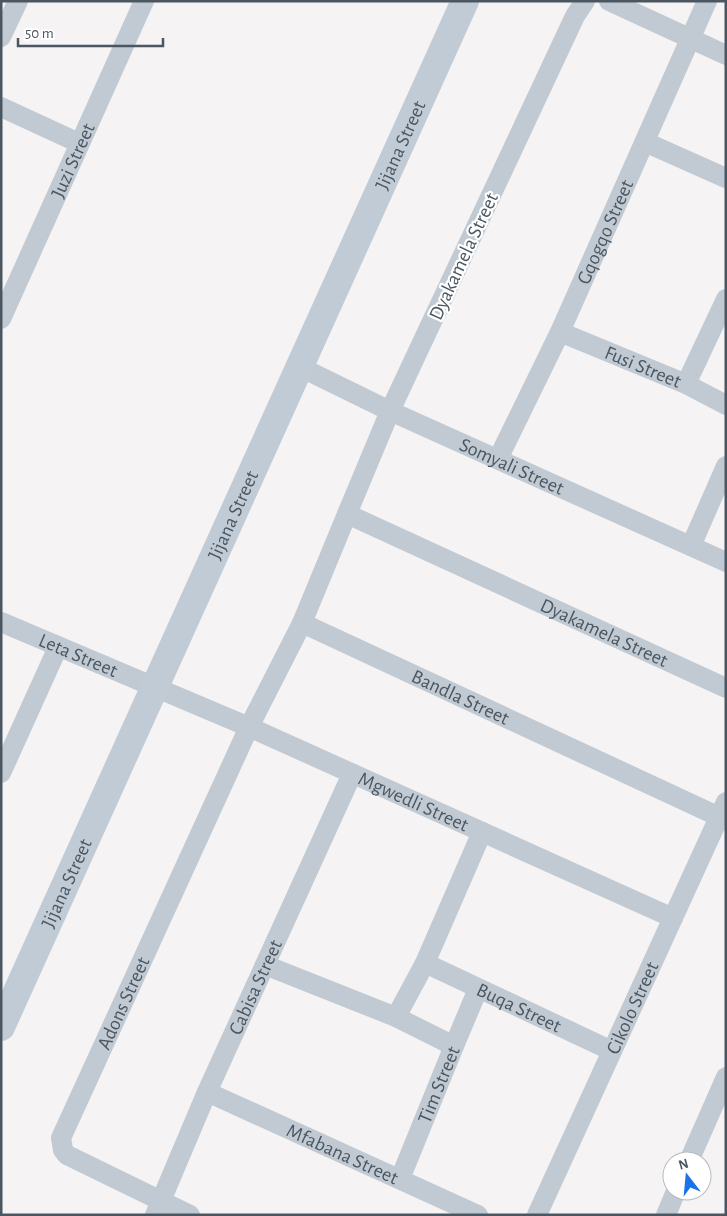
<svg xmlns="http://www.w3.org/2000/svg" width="727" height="1216" viewBox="0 0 727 1216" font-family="'Alegreya Sans',sans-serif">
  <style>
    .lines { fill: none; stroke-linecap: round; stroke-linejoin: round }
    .street { stroke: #c1cad2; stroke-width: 20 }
    .secondary { stroke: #c1cbd6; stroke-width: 28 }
    .labels { text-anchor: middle; stroke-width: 4.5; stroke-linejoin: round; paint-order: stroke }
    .street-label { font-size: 20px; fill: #4a5661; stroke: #fff }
  </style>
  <rect width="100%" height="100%" fill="#f5f3f3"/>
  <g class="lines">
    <g class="street">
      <path id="s1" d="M 585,1 L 575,16 L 390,411 L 347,514 L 726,688"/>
      <path d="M 609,1 L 726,55"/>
      <path d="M 1,37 L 18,1"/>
      <path d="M 1,107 L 79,143"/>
      <path d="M 645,142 L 726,178"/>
      <path id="s2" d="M 1,319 L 144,1"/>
      <path id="s3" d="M 560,332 L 686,384 L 726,405"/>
      <path id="s4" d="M 300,367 L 390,411 L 726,562"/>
      <path d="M 686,384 L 726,299"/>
      <path id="s5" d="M 498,459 L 560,332 L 707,1"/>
      <path d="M 691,546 L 726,466"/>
      <path id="s6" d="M 1,622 L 249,727 L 673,918"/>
      <path d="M 302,623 L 347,514"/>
      <path d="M 1,773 L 58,647"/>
      <path id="s7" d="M 425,963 L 612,1051"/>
      <path d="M 265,965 L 396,1017 L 454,1046"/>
      <path d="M 396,1017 L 425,963 L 482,832"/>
      <path id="s8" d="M 207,1092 L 478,1215"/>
      <path d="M 689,1161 L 726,1077"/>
      <path id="s9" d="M 400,1179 L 454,1046 L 478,989"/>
      <path id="s10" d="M 155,1215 L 207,1092 L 352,774"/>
      <path id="s11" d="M 190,1215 L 67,1155 L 63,1150 L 61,1138 L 249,727 L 302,623 L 726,820"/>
      <path id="s12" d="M 537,1215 L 726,802"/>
      <path d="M 666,1215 L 676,1191"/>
    </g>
    <path class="secondary" id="s13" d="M 1,1027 L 465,1"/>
  </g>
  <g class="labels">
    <g class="street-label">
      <text dy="7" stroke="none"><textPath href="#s13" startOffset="968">Jijana Street</textPath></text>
      <text dy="7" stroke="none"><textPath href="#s2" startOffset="174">Juzi Street</textPath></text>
      <text dy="7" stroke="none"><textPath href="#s5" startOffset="251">Gqogqo Street</textPath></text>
      <text transform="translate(463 256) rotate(-65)" y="7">Dyakamela Street</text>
      <text dy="7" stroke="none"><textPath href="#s3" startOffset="90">Fusi Street</textPath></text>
      <text dy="7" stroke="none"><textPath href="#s4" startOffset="234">Somyali Street</textPath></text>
      <text dy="7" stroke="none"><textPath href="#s13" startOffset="562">Jijana Street</textPath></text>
      <text dy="7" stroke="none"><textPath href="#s1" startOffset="849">Dyakamela Street</textPath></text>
      <text dy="7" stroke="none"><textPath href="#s6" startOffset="84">Leta Street</textPath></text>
      <text dy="7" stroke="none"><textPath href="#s11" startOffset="899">Bandla Street</textPath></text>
      <text dy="7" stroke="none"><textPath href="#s6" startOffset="450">Mgwedli Street</textPath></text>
      <text dy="7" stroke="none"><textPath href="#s13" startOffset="158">Jijana Street</textPath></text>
      <text dy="7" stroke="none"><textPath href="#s10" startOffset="249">Cabisa Street</textPath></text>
      <text dy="7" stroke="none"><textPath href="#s11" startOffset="304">Adons Street</textPath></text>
      <text dy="7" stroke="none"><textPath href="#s7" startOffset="104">Buqa Street</textPath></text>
      <text dy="7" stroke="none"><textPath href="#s12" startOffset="228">Cikolo Street</textPath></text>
      <text dy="7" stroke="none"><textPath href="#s9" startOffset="102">Tim Street</textPath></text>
      <text dy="7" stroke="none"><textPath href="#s8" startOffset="149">Mfabana Street</textPath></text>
    </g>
  </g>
  <rect width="727" height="1216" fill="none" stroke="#4a5661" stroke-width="5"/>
  <g transform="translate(687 1176) rotate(344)"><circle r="24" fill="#ffffff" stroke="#b7bbc0"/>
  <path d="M0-4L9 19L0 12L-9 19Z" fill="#1a73e8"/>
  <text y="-8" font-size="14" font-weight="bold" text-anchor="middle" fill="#4a5661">N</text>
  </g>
  <path d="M18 38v8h145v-8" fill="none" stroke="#4a5661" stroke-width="2.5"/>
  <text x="25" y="38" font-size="15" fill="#4a5661" stroke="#ffffff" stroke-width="4" paint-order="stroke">50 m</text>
</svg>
